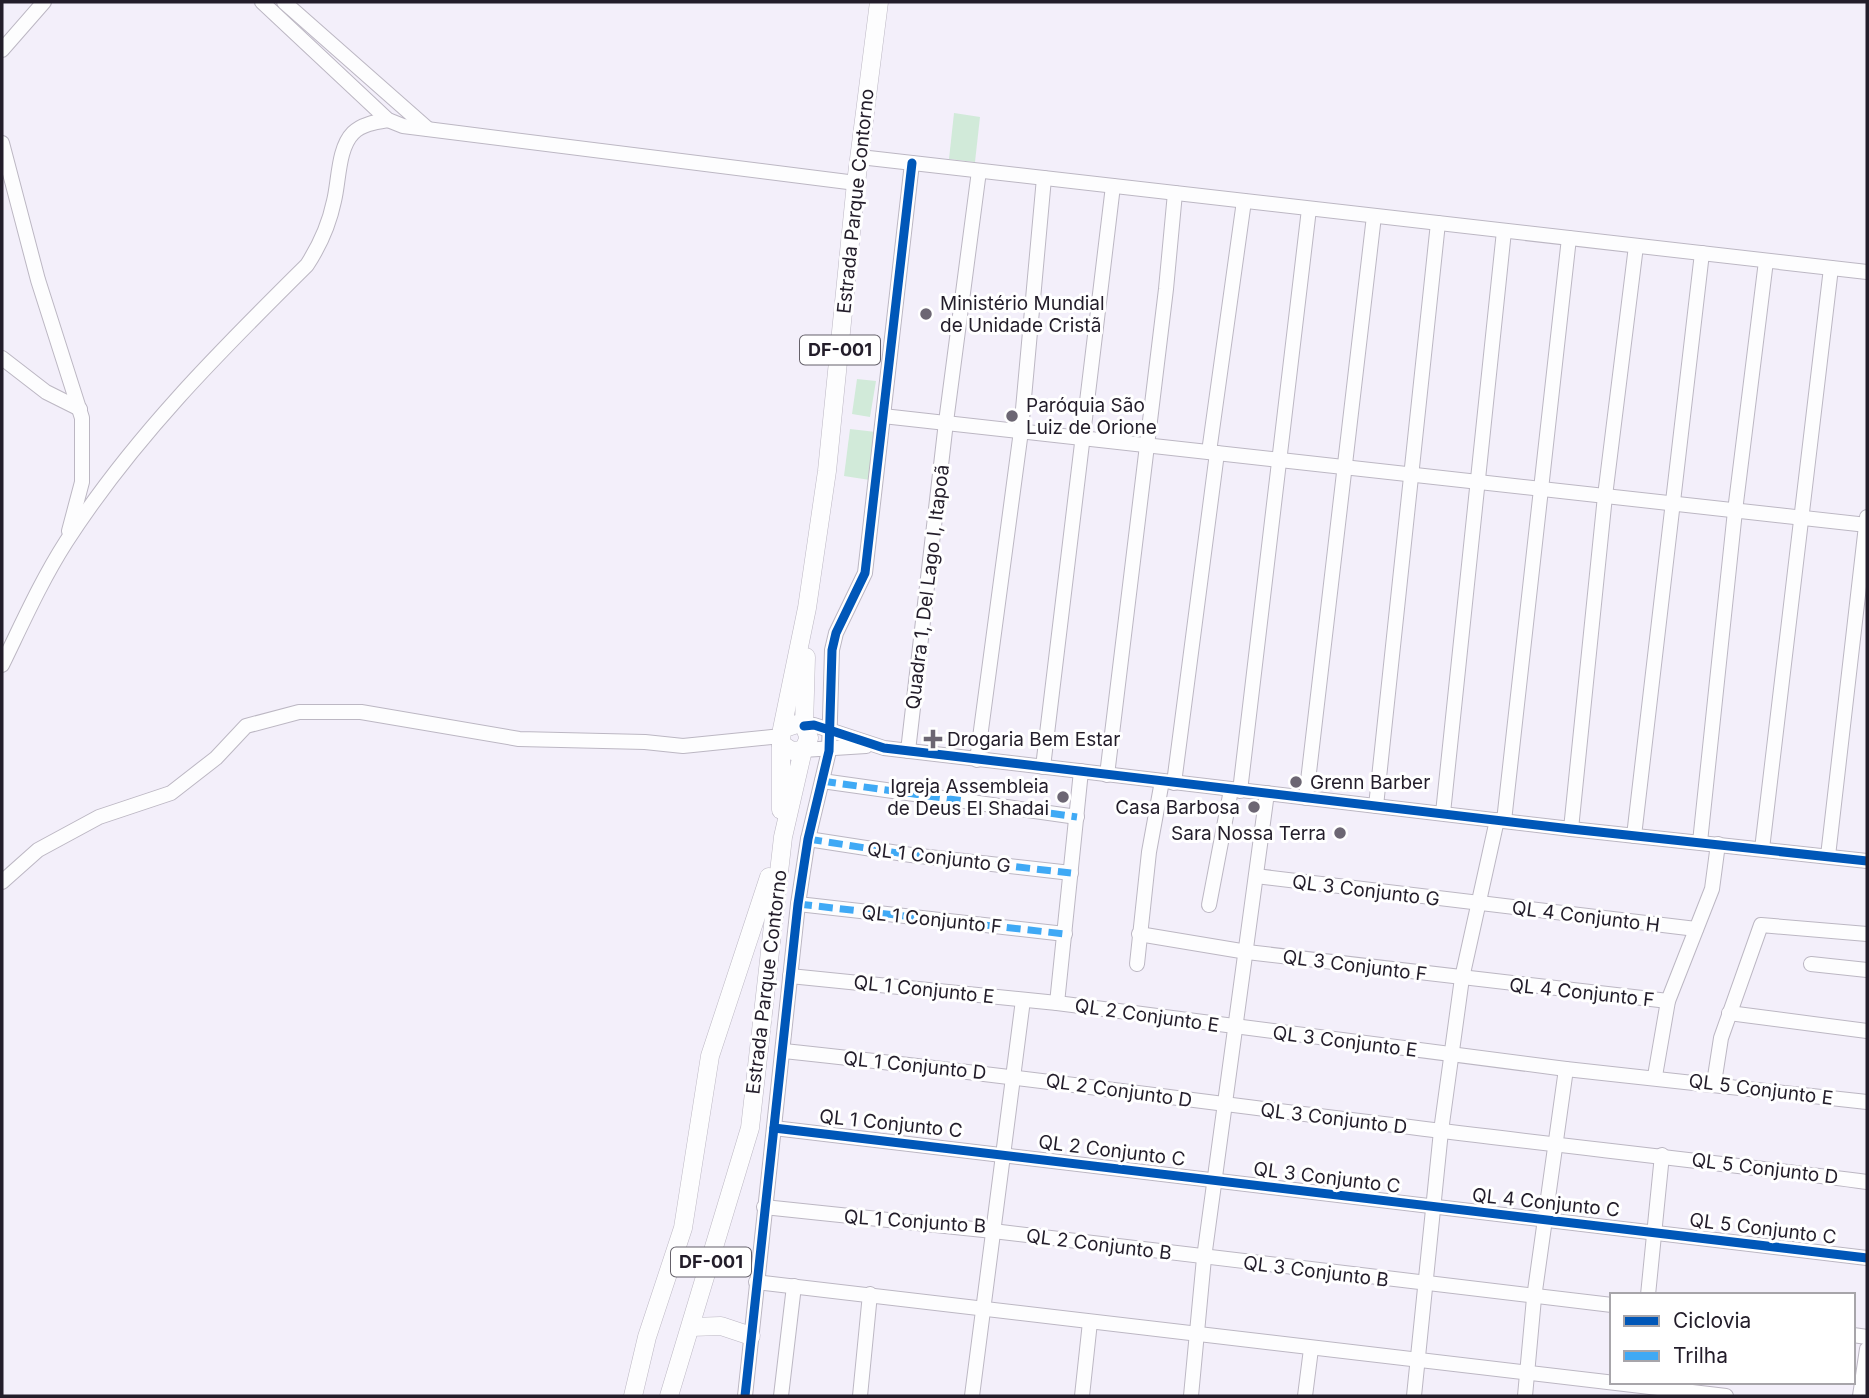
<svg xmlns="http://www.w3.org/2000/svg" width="1869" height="1398" viewBox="0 0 1869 1398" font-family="Inter,sans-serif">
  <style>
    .grass { fill: #d1ead9 }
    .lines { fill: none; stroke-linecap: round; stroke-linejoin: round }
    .minor-casing { stroke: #bcb7c3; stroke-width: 16 }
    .major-casing { stroke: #bcb7c3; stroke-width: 19 }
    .minor { stroke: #fdfdfe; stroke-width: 14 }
    .major { stroke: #fdfdfe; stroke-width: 18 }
    .quiet { stroke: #3fa9f5; stroke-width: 7; stroke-dasharray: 14 7; stroke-linecap: butt }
    .cycleway-casing { stroke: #fff; stroke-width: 13 }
    .cycleway { stroke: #0057b8; stroke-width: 9 }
    .poi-dot { fill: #6c6673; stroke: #fff; stroke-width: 2.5 }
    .labels { text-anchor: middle; stroke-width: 6; stroke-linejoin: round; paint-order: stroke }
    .shield { fill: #fff; stroke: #65616a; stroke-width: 2 }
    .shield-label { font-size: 18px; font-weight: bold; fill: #231d2a }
    .street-label { font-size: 19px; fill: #231d2a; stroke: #fff }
    .poi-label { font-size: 19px; fill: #231d2a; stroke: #fff; text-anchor: start }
  </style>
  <rect width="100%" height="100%" fill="#f3effa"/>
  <g class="grass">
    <path d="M 954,113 L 980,117 L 975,162 L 949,159 Z"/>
    <path d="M 857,379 L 876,381 L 870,417 L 852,414 Z"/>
    <path d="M 850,429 L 876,432 L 870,480 L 844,476 Z"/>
  </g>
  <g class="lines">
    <g class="minor-casing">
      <g id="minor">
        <path d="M 262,2 L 388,120 L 403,126 L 856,183"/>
        <path d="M 284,2 L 428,129"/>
        <path d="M 2,50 L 44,2"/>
        <path d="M 2,143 L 38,280 L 82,418 L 82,482 L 69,531"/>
        <path d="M 860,157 L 1867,272"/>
        <path d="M 2,358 L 46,392 L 80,409"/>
        <path d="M 883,416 L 1867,525"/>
        <path d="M 1209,452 L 1244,201"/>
        <path d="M 2,665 C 22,624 41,581 66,542 C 133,438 219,352 307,265 C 320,245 329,225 334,201 C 339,181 338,148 353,133 C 362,124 376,122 388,120"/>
        <path d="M 804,726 L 814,725 L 884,748 L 1571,829 L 1867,861"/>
        <path d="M 803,750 L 866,746"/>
        <path d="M 908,751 L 946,422 L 979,171"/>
        <path d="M 977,760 L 1021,431 L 1044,178"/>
        <path d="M 1043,767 L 1113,186"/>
        <path d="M 1107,775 L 1166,289 L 1175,193"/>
        <path d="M 822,781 L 1077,817"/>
        <path d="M 1174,783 L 1217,453"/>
        <path d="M 1240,791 L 1309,209"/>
        <path d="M 1306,798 L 1374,216"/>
        <path d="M 1376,806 L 1438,223"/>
        <path d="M 1443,813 L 1504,231"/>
        <path d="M 1504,821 L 1569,238"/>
        <path d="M 1571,829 L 1605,496 L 1636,246"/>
        <path d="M 1634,836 L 1702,253"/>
        <path d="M 808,839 L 911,855 L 1071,873"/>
        <path d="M 1700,842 L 1735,511 L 1766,261"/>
        <path d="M 1762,849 L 1831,268"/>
        <path d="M 1828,856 L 1867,517"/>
        <path d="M 1256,876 L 1696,929"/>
        <path d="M 2,882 L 38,850 L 99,817 L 171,793 L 216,758 L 246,726 L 299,712 L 361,712 L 519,739 L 645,742 L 683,746 L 781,736"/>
        <path d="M 798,904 L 1065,934"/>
        <path d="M 1209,905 L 1231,790"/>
        <path d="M 1139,934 L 1247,952 L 1668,1001"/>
        <path d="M 1137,964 L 1149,852 L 1162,781"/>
        <path d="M 1811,964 L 1867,970"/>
        <path d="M 790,976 L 1057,1003 L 1566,1069 L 1867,1102"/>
        <path d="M 1057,1003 L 1081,771"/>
        <path d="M 1729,1013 L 1867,1031"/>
        <path d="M 784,1051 C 993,1073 1201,1102 1410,1127 C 1562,1146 1715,1162 1867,1182"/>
        <path d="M 1655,1076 L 1668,1001 L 1712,889 L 1718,844"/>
        <path d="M 1714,1083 L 1721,1038 L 1761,925 L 1867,934"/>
        <path d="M 774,1128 L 1867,1258"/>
        <path d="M 764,1207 L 993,1231 L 1612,1305"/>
        <path d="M 756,1282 L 1726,1396"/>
        <path d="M 1648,1295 L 1662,1155"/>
        <path d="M 1853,1335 L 1867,1337"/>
        <path d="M 745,1396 L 798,904 L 808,839 L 829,751 L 832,650 L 836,633 L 865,573 L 912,163"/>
        <path d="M 781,1396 L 794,1286"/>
        <path d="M 860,1396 L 870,1294"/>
        <path d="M 972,1396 L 1023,1000"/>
        <path d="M 1082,1396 L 1090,1322"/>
        <path d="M 1191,1396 L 1204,1258 L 1267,793"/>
        <path d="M 1305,1396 L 1311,1349"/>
        <path d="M 1414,1396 L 1441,1131 L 1462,978 L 1497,820"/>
        <path d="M 1525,1396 L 1534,1298 L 1566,1069"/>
        <path d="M 1860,1396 L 1867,1349"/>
      </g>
    </g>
    <g class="major-casing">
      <g id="major">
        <path d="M 804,726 L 806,657"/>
        <path d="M 782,729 L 797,724 L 804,726 L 809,738 L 803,750 L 792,751 L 781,744 L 782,729 L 807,608 L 827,471 L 856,183 L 879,2"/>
        <path d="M 781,810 L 781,744"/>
        <path d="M 691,1327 L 721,1326 L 751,1336"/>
        <path d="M 633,1396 L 647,1337 L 683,1228 L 710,1056 L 769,877"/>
        <path d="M 669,1396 L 750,1128 L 783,837 L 803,750"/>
      </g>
    </g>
    <use href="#minor" class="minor"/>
    <use href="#major" class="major"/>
    <g class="quiet">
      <path d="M 822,781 L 1077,817"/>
      <path d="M 808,839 L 911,855 L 1071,873"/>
      <path d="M 798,904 L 1065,934"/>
    </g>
    <g class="cycleway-casing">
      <g id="cycleway">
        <path d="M 804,726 L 814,725 L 884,748 L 1571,829 L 1867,861"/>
        <path d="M 774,1128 L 1867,1258"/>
        <path d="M 745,1396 L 798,904 L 808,839 L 829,751 L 832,650 L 836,633 L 865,573 L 912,163"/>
      </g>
    </g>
    <use href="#cycleway" class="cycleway"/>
  </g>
  <g class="poi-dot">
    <circle cx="926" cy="314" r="7"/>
    <circle cx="1012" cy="416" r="7"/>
    <path d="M929.5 728.5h7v7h7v7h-7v7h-7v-7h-7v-7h7z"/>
    <circle cx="1296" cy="782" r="7"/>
    <circle cx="1063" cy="797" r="7"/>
    <circle cx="1254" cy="807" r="7"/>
    <circle cx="1340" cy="833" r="7"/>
  </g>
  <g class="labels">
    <g class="shield">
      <rect x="800" y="335.5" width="80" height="29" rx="5"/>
      <rect x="671" y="1247.5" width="80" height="29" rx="5"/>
    </g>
    <g class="shield-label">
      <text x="840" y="356">DF-001</text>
      <text x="711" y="1268">DF-001</text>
    </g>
    <g class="street-label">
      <text transform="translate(855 201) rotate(-84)" y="7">Estrada Parque Contorno</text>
      <text transform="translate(927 587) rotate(-83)" y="7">Quadra 1, Del Lago I, Itapoã</text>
      <text transform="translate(939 857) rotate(7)" y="7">QL 1 Conjunto G</text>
      <text transform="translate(1366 890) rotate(7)" y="7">QL 3 Conjunto G</text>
      <text transform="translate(1586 916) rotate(7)" y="7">QL 4 Conjunto H</text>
      <text transform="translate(932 919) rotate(6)" y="7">QL 1 Conjunto F</text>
      <text transform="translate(1355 965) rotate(7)" y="7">QL 3 Conjunto F</text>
      <text transform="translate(766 982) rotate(-83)" y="7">Estrada Parque Contorno</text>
      <text transform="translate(924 989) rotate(6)" y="7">QL 1 Conjunto E</text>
      <text transform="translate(1582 992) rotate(6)" y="7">QL 4 Conjunto F</text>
      <text transform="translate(1147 1015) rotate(8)" y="7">QL 2 Conjunto E</text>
      <text transform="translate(1345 1041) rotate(7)" y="7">QL 3 Conjunto E</text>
      <text transform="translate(915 1065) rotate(6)" y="7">QL 1 Conjunto D</text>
      <text transform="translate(1761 1089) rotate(7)" y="7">QL 5 Conjunto E</text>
      <text transform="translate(1119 1090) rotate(8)" y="7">QL 2 Conjunto D</text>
      <text transform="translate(1334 1118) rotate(7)" y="7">QL 3 Conjunto D</text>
      <text transform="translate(891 1123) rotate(6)" y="7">QL 1 Conjunto C</text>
      <text transform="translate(1112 1150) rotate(7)" y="7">QL 2 Conjunto C</text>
      <text transform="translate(1765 1168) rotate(7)" y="7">QL 5 Conjunto D</text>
      <text transform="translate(1327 1177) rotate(7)" y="7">QL 3 Conjunto C</text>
      <text transform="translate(1546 1202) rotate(6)" y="7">QL 4 Conjunto C</text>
      <text transform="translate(915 1221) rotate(4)" y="7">QL 1 Conjunto B</text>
      <text transform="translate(1763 1228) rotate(7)" y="7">QL 5 Conjunto C</text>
      <text transform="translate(1099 1244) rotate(7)" y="7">QL 2 Conjunto B</text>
      <text transform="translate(1316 1271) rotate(7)" y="7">QL 3 Conjunto B</text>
    </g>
    <g class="poi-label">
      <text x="940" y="310">Ministério Mundial<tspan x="940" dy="22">de Unidade Cristã</tspan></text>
      <text x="1026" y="412">Paróquia São<tspan x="1026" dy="22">Luiz de Orione</tspan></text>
      <text x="947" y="746">Drogaria Bem Estar</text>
      <text x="1310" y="789">Grenn Barber</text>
      <text x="1049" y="793" text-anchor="end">Igreja Assembleia<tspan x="1049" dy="22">de Deus El Shadai</tspan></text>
      <text x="1240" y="814" text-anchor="end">Casa Barbosa</text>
      <text x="1326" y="840" text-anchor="end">Sara Nossa Terra</text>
    </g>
  </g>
  <rect width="1869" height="1398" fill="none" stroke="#231d2a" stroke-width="7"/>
  <rect x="1610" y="1293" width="245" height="91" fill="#ffffff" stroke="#a7a5aa" stroke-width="2"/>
  <rect x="1624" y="1316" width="35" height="10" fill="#0057b8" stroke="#a7a5aa" stroke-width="2"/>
  <text x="1673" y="1328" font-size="21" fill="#231d2a">Ciclovia</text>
  <rect x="1624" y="1351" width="35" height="10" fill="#3fa9f5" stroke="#a7a5aa" stroke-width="2"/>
  <text x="1673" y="1363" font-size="21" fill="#231d2a">Trilha</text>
</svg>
